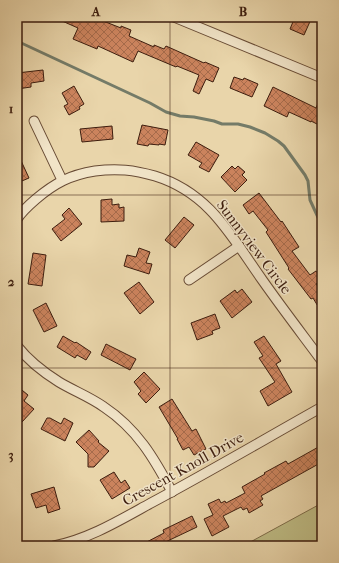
<svg xmlns="http://www.w3.org/2000/svg" width="339" height="563" viewBox="0 0 339 563" font-family="'IM FELL French Canon',serif">
  <style>
    .green { fill: #bebb84; stroke: #7e6c49 }
    .lines { fill: none; stroke-linecap: round; stroke-linejoin: round }
    .stream { stroke: #747b68; stroke-width: 3 }
    .building { fill: url(#building-cross-hatch); stroke: #3d1d0e }
    .minor-casing { stroke: #684b35; stroke-width: 11 }
    .minor { stroke: #f1e4c8; stroke-width: 9 }
    .grid { fill: none; stroke: #3d1d0e; stroke-width: 1; stroke-opacity: 0.55 }
    .labels { text-anchor: middle; stroke-width: 3; stroke-linejoin: round; paint-order: stroke }
    .street-label { font-size: 15px; fill: #3d1d0e; stroke: #f1e4c8 }
    .neatline { fill: none; stroke: #3d1d0e; stroke-width: 1.5 }
    .grid-label { font-size: 13px; text-anchor: middle; font-weight: bold; fill: #3d1d0e }
  </style>
  <defs>
    <pattern id="building-cross-hatch" width="8" height="8" patternUnits="userSpaceOnUse"><rect width="8" height="8" fill="#cb835d"/><path d="M0 0l8 8M0 8l8-8" fill="none" stroke="#a66b4b"/></pattern>
  </defs>
  <rect width="100%" height="100%" fill="#e9d5aa"/>
  <filter id="stains"><feTurbulence type="fractalNoise" baseFrequency=".005" numOctaves="4"/><feColorMatrix values="0 0 0 0 .2 0 0 0 0 .09 0 0 0 0 .02 0 0 0 .5 -.17"/></filter>
  <radialGradient id="worn" r=".72"><stop offset=".6" stop-color="#630" stop-opacity="0"/><stop offset="1" stop-color="#630" stop-opacity=".3"/></radialGradient>
  <path class="green" d="M 322,503 L 322,546 L 243,546 Z"/>
  <g class="lines">
    <path class="stream" d="M 17,41 L 150,103 L 166,112 L 180,116 L 194,117 L 214,121 L 222,124 L 238,124 L 250,127 L 265,133 L 278,141 L 284,146 L 305,175 L 308,181 L 310,200 L 322,226"/>
  </g>
  <g class="building">
    <path d="M 53,17 L 93,17 L 121,28 L 121,26 L 131,30 L 129,36 L 154,47 L 154,45 L 164,49 L 166,46 L 204,63 L 205,62 L 219,68 L 213,82 L 206,79 L 199,94 L 193,91 L 199,75 L 177,66 L 176,67 L 138,51 L 133,62 L 98,46 L 97,49 L 73,39 L 78,28 Z"/>
    <path d="M 295,17 L 312,17 L 304,35 L 290,29 Z"/>
    <path d="M 43,70 L 44,81 L 31,83 L 31,87 L 17,89 L 17,73 Z"/>
    <path d="M 234,77 L 243,80 L 244,78 L 258,84 L 252,97 L 230,88 Z"/>
    <path d="M 74,86 L 84,104 L 79,107 L 80,109 L 69,115 L 64,106 L 68,104 L 62,93 Z"/>
    <path d="M 273,87 L 316,108 L 322,93 L 322,125 L 318,122 L 317,124 L 311,121 L 311,122 L 289,112 L 287,117 L 264,106 Z"/>
    <path d="M 142,125 L 168,130 L 165,145 L 159,144 L 159,145 L 149,144 L 148,146 L 137,144 Z"/>
    <path d="M 112,126 L 113,139 L 82,142 L 80,129 Z"/>
    <path d="M 196,142 L 219,155 L 209,172 L 199,167 L 202,163 L 188,155 Z"/>
    <path d="M 17,152 L 29,178 L 17,183 Z"/>
    <path d="M 232,166 L 235,169 L 238,166 L 245,172 L 242,175 L 247,180 L 235,192 L 221,177 Z"/>
    <path d="M 259,193 L 281,222 L 282,221 L 299,247 L 292,251 L 310,275 L 316,271 L 322,279 L 316,284 L 322,292 L 322,313 L 313,298 L 311,299 L 288,269 L 289,268 L 266,232 L 268,230 L 253,211 L 249,214 L 243,205 Z"/>
    <path d="M 112,199 L 112,205 L 119,204 L 119,208 L 124,207 L 124,221 L 101,222 L 101,200 Z"/>
    <path d="M 69,208 L 82,224 L 61,241 L 52,229 L 65,219 L 62,215 Z"/>
    <path d="M 184,217 L 194,225 L 175,248 L 165,240 Z"/>
    <path d="M 139,248 L 150,252 L 146,263 L 152,264 L 149,274 L 124,266 L 127,255 L 136,257 Z"/>
    <path d="M 33,253 L 46,255 L 42,286 L 28,284 Z"/>
    <path d="M 139,282 L 154,302 L 140,314 L 124,293 Z"/>
    <path d="M 242,289 L 252,302 L 232,318 L 220,301 L 235,290 L 237,293 Z"/>
    <path d="M 46,303 L 57,326 L 44,332 L 33,310 Z"/>
    <path d="M 215,314 L 220,328 L 212,331 L 213,334 L 197,340 L 191,323 Z"/>
    <path d="M 63,336 L 75,343 L 76,342 L 91,352 L 86,360 L 77,355 L 75,358 L 57,347 Z"/>
    <path d="M 264,336 L 281,361 L 276,364 L 292,392 L 268,406 L 260,391 L 275,382 L 259,358 L 263,356 L 254,342 Z"/>
    <path d="M 106,344 L 136,359 L 130,370 L 101,355 Z"/>
    <path d="M 144,372 L 160,389 L 146,403 L 138,394 L 141,391 L 134,382 Z"/>
    <path d="M 17,386 L 28,395 L 24,401 L 34,409 L 22,422 L 17,418 Z"/>
    <path d="M 172,399 L 192,431 L 196,429 L 206,449 L 194,455 L 189,447 L 183,450 L 177,439 L 178,439 L 159,407 Z"/>
    <path d="M 47,418 L 50,418 L 61,424 L 64,418 L 73,423 L 65,441 L 41,429 Z"/>
    <path d="M 89,430 L 99,441 L 98,442 L 109,451 L 94,467 L 88,467 L 88,454 L 76,442 Z"/>
    <path d="M 322,445 L 322,462 L 261,496 L 263,499 L 260,501 L 263,505 L 249,513 L 247,508 L 243,510 L 241,507 L 223,516 L 229,527 L 212,536 L 204,519 L 213,515 L 208,504 L 219,499 L 221,503 L 225,501 L 226,503 L 245,493 L 242,487 L 265,474 L 264,473 L 286,461 L 288,464 Z"/>
    <path d="M 114,472 L 121,483 L 125,480 L 130,488 L 112,499 L 100,480 Z"/>
    <path d="M 54,487 L 60,509 L 48,513 L 46,505 L 36,508 L 31,494 Z"/>
    <path d="M 192,516 L 197,527 L 157,546 L 139,546 L 164,533 L 163,530 Z"/>
  </g>
  <g class="lines">
    <g class="minor-casing">
      <g id="minor">
        <path d="M 174,17 L 322,78"/>
        <path d="M 34,121 L 62,180"/>
        <path d="M 17,219 C 22,211 29,205 36,199 C 55,183 70,175 95,171 C 117,168 134,170 155,176 C 210,193 231,236 263,281 C 282,308 302,334 322,361"/>
        <path d="M 189,280 L 239,246"/>
        <path d="M 17,346 C 28,360 43,372 59,382 C 74,391 90,397 104,407 C 137,429 154,458 172,492"/>
        <path d="M 54,546 C 89,539 120,520 151,503 C 209,472 265,439 322,407"/>
      </g>
    </g>
    <use href="#minor" class="minor"/>
  </g>
  <path class="grid" d="M 170,17 L 170,546M 17,195 L 322,195M 17,368 L 322,368"/>
  <g class="labels">
    <g class="street-label">
      <text transform="translate(254 247) rotate(53)" y="5">Sunnyview Circle</text>
      <text transform="translate(183 469) rotate(-29)" y="5">Crescent Knoll Drive</text>
    </g>
  </g>
  <rect width="339" height="563" fill="none" stroke="#e9d5aa" stroke-width="44"/>
  <rect x="22" y="22" width="295" height="519" class="neatline"/>
  <g class="grid-label">
    <text x="96" y="16">A</text>
    <text x="243" y="16">B</text>
    <text x="11" y="113">1</text>
    <text x="11" y="286">2</text>
    <text x="11" y="459">3</text>
  </g>
  <rect width="100%" height="100%" filter="url(#stains)"/>
  <rect width="100%" height="100%" fill="url(#worn)"/>
</svg>
